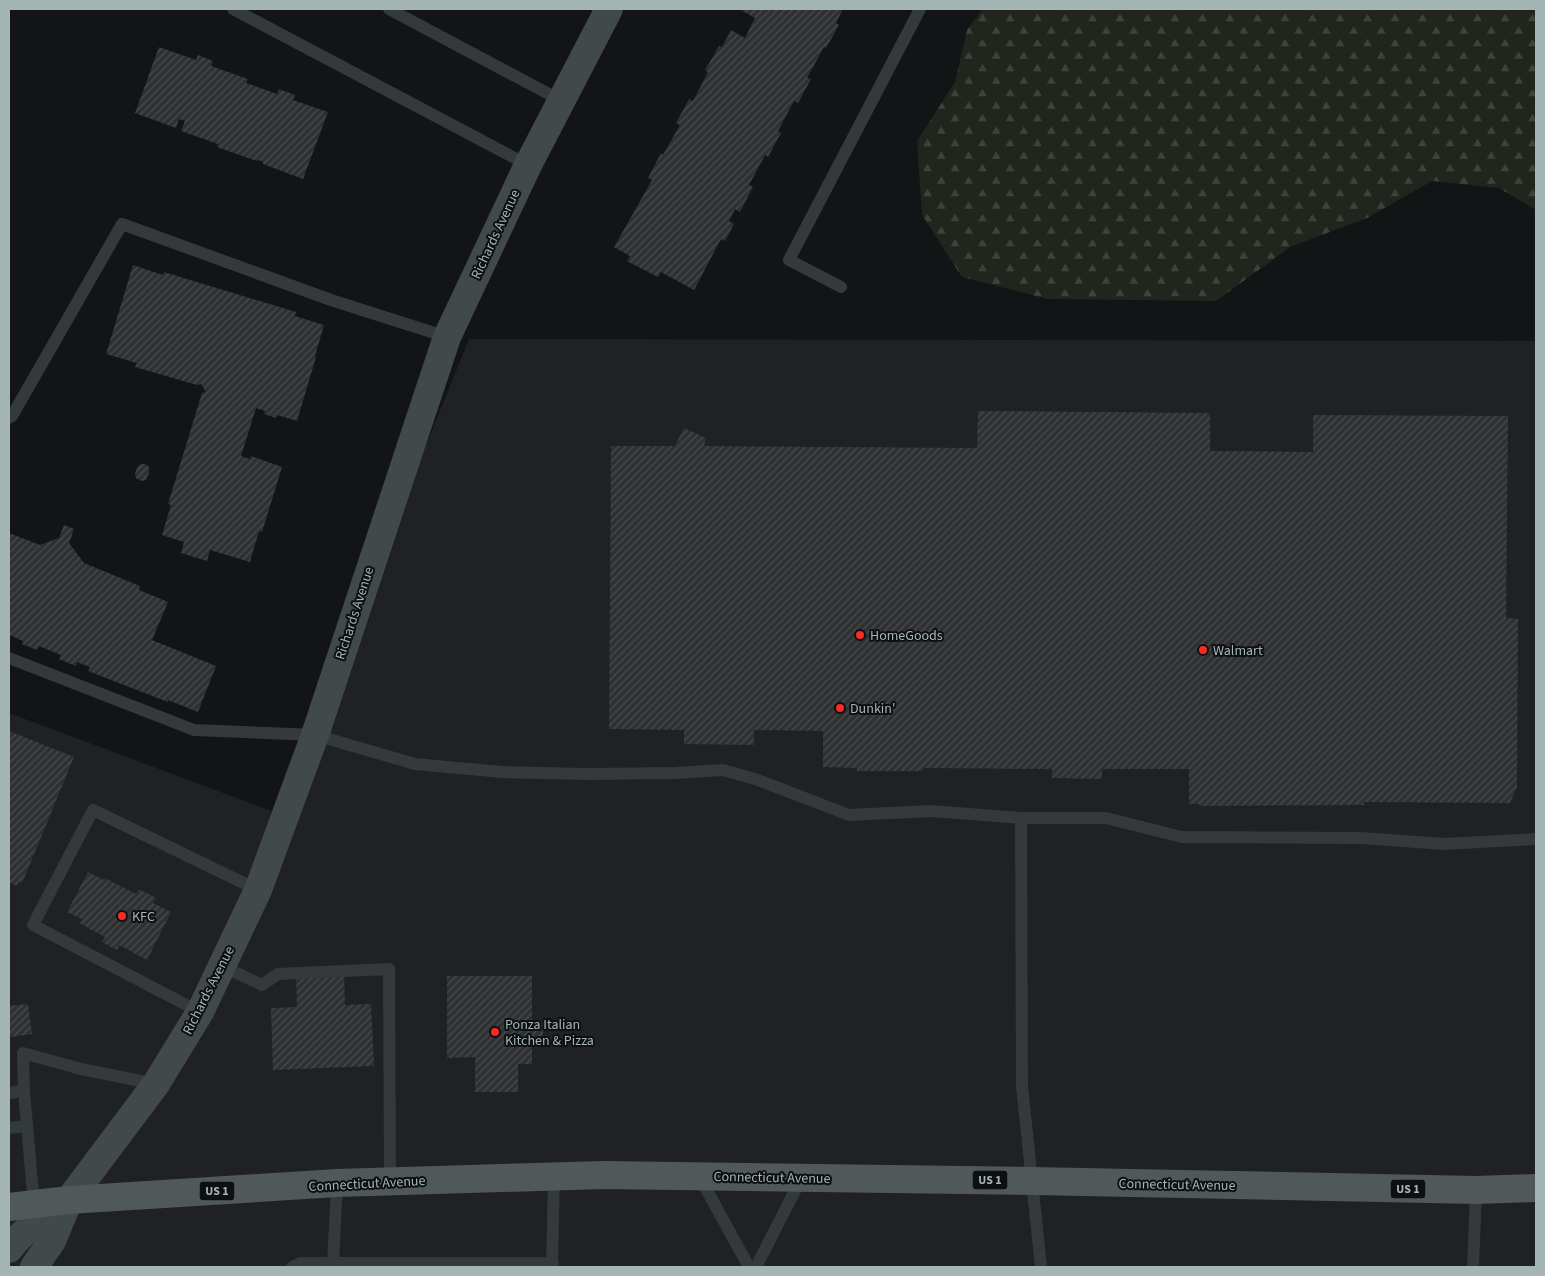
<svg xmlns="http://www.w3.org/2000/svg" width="1545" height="1276" viewBox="0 0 1545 1276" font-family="'Source Sans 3',sans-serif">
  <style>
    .built { fill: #1f2122 }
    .forest { fill: url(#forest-firs) }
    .building { fill: url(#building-hatch) }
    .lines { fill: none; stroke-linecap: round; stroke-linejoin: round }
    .lane { stroke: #34393a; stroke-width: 12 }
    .secondary { stroke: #42494a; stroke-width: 28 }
    .primary { stroke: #505859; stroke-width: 28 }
    .poi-dot { fill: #fb2a24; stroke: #0e0f10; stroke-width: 2 }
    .labels { text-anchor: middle; stroke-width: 4; stroke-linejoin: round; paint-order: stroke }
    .shield { fill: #0e0f10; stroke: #778384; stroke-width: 1 }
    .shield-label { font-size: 12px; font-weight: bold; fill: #a4b5b6 }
    .street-label { font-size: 14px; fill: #a4b5b6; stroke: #0e0f10 }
    .poi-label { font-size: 14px; fill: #a4b5b6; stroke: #0e0f10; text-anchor: start }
  </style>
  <defs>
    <pattern id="forest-firs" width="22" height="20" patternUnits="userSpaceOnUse" patternTransform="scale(1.25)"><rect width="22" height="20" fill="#21251d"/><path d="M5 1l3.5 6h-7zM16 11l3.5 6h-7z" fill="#3e423c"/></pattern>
    <pattern id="building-hatch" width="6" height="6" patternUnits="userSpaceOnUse" patternTransform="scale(1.25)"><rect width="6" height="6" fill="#2e3031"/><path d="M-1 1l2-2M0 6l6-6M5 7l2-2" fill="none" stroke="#494c4d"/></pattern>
  </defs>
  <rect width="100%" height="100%" fill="#131415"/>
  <path class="built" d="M 469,339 L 1536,341 L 1536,1267 L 9,1267 L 9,713 L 277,813 Z"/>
  <path class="forest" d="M 983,9 L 1536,9 L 1536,210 L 1499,188 L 1432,181 L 1367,218 L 1290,247 L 1216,301 L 1048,299 L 962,277 L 922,215 L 917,141 L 955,82 L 967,30 Z"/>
  <g class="building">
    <path d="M 742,9 L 843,9 L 836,23 L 839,25 L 826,48 L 824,47 L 807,78 L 811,79 L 798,103 L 794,101 L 778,131 L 781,133 L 768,157 L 765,155 L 749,185 L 753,187 L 740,212 L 735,209 L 729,221 L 734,224 L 725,241 L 721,239 L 694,290 L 661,272 L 658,277 L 627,261 L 630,256 L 614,247 L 652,180 L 648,178 L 661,153 L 663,155 L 680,125 L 676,123 L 689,99 L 693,101 L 708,72 L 705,70 L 719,46 L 722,47 L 731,30 L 745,38 L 755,18 L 741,10 Z"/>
    <path d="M 159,47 L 196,60 L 198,55 L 213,61 L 211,66 L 248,79 L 246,83 L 277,94 L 279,89 L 295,95 L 293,100 L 328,112 L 303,179 L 263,164 L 263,162 L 258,160 L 257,161 L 217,147 L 218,144 L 181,131 L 185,121 L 179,119 L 176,128 L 135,113 Z"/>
    <path d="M 133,265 L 163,275 L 164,272 L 296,312 L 295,316 L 324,325 L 315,356 L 316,357 L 297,421 L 277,415 L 276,418 L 264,414 L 265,411 L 256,408 L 241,456 L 250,459 L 251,456 L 282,467 L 262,532 L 259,531 L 250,562 L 210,550 L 207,561 L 181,553 L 184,542 L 162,535 L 171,505 L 168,504 L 202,393 L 206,392 L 201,384 L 197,385 L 135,367 L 137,363 L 106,354 Z"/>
    <path d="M 978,411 L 1210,413 L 1210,451 L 1313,452 L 1313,415 L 1508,416 L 1506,618 L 1518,619 L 1517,787 L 1510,803 L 1364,802 L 1364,805 L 1200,806 L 1199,804 L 1189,804 L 1189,769 L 1102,769 L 1102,779 L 1052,778 L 1052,769 L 923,768 L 923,771 L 857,771 L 857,768 L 823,767 L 823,731 L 754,730 L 754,745 L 684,744 L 684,730 L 609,729 L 611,446 L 675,446 L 684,428 L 706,438 L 704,446 L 977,448 Z"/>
    <path d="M 141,464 L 145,464 L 149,467 L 149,473 L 146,480 L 142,481 L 136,478 L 135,473 L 138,466 Z"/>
    <path d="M 64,525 L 74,529 L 69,543 L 84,563 L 140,586 L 139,590 L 168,602 L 152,640 L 216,666 L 198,712 L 168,700 L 168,702 L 88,671 L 90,667 L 77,662 L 76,666 L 59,659 L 61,655 L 39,646 L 37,650 L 22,644 L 23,641 L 9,635 L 9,533 L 40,545 L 59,538 Z"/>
    <path d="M 9,731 L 74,757 L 22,883 L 19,882 L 17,886 L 9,882 Z"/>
    <path d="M 88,872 L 104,880 L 105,878 L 136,894 L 139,889 L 156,898 L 153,903 L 171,912 L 147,960 L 119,945 L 117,950 L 102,942 L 105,937 L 79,923 L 82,919 L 67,912 Z"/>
    <path d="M 344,974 L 345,1005 L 371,1004 L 374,1066 L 273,1070 L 271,1008 L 297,1007 L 296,975 Z"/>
    <path d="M 447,976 L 532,976 L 532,1022 L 543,1022 L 543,1042 L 532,1042 L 532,1064 L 518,1064 L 518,1092 L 475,1092 L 475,1057 L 447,1058 Z"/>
    <path d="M 28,1004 L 32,1034 L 9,1037 L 9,1006 Z"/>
  </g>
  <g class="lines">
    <g class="lane">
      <path d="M 233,9 L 528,165"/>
      <path d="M 389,9 L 562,101"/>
      <path d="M 841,287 L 789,260 L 920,9"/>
      <path d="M 9,418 L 12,416 L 122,224 L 331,300 L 447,337"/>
      <path d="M 9,658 L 194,730 L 315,735 L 415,764 L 502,772 L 587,774 L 675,773 L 723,770 L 755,779 L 849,815 L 931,811 L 1021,818 L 1022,1086 L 1041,1267"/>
      <path d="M 1021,818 L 1106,818 L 1182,837 L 1361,838 L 1444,844 L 1536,839"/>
      <path d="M 222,966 L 262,985 L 278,974 L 389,969 L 390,1181"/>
      <path d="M 200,1012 L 33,925 L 93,810 L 258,890"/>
      <path d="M 9,1093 L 24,1091"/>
      <path d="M 9,1128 L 27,1126"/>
      <path d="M 699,1176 L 749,1267"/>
      <path d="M 34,1205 L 24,1091 L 23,1053 L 81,1069 L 156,1084"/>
      <path d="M 333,1264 L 337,1183"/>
      <path d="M 292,1267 L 300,1263 L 553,1263"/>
      <path d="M 552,1267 L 554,1175"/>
      <path d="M 756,1267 L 802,1177"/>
      <path d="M 1473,1267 L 1476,1190"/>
    </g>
    <g class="secondary">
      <path d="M 9,1249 C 25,1228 48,1214 69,1200"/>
      <path d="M 34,1267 L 52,1241 L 69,1200 L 156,1084 L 200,1012 L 258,890 L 315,735 L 447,337 L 528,165 L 609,9"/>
    </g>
    <path class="primary" d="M 9,1207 L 69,1200 L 337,1183 L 604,1175 L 1032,1181 L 1476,1190 L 1536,1188"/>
  </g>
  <g class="poi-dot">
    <circle cx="860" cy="635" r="5"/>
    <circle cx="1203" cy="650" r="5"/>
    <circle cx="840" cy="708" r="5"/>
    <circle cx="122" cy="916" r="5"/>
    <circle cx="495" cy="1032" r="5"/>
  </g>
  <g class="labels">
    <g class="shield">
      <rect x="972.5" y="1170.5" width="35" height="19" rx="4"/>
      <rect x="1390.5" y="1179.5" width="35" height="19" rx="4"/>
      <rect x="199.5" y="1181.5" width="35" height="19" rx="4"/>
    </g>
    <g class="shield-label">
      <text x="990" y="1184">US 1</text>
      <text x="1408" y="1193">US 1</text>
      <text x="217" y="1195">US 1</text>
    </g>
    <g class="street-label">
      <text transform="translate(495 234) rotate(-65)" y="5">Richards Avenue</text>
      <text transform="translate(354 613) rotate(-72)" y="5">Richards Avenue</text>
      <text transform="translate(208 990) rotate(-63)" y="5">Richards Avenue</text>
      <text transform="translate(772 1177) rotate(1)" y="5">Connecticut Avenue</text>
      <text transform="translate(367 1183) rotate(-3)" y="5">Connecticut Avenue</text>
      <text transform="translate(1177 1184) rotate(1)" y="5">Connecticut Avenue</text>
    </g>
    <g class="poi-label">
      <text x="870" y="640">HomeGoods</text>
      <text x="1213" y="655">Walmart</text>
      <text x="850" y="713">Dunkin'</text>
      <text x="132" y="921">KFC</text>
      <text x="505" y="1029">Ponza Italian<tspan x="505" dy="16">Kitchen &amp; Pizza</tspan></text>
    </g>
  </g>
  <rect width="1545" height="1276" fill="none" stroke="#a4b5b6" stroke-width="20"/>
</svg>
